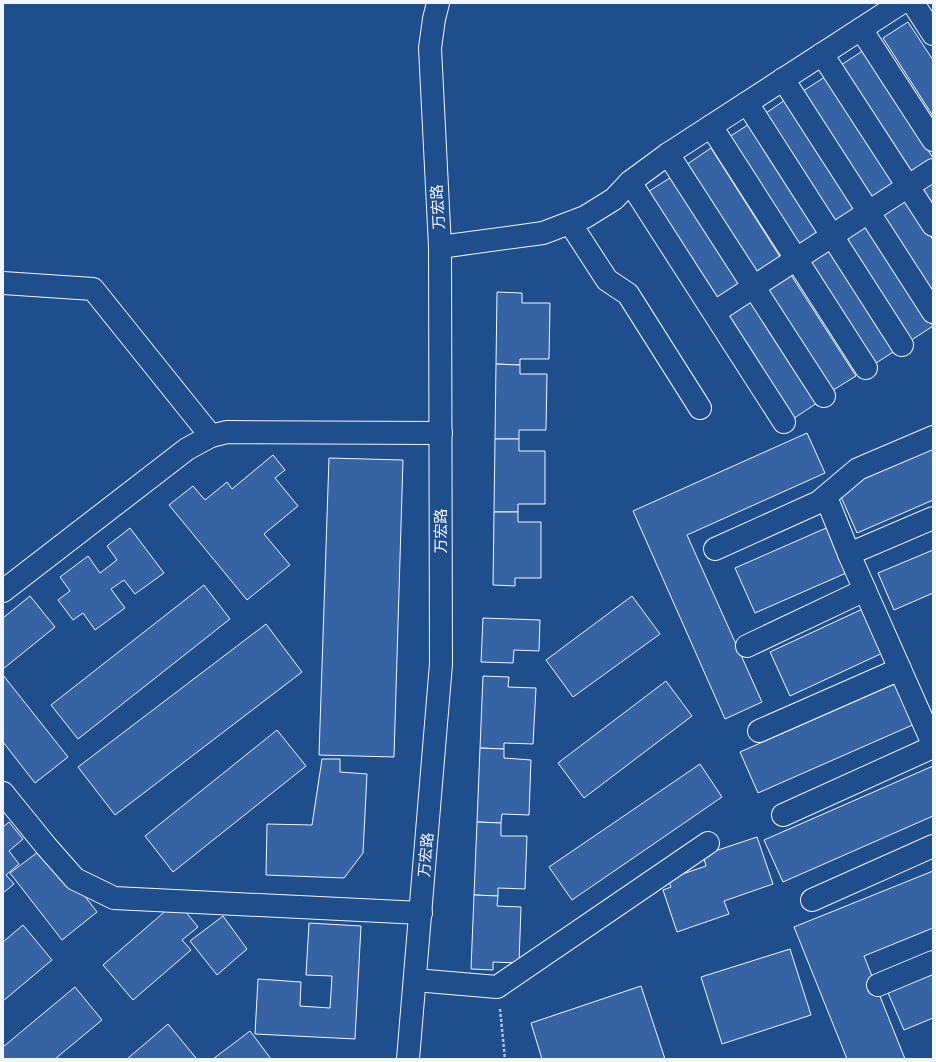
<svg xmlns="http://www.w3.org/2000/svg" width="936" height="1062" viewBox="0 0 936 1062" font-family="'Alegreya Sans','Noto Sans SC',sans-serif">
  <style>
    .building { fill: #3563a3; stroke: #f2f6ff }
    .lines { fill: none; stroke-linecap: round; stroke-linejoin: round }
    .minor-casing { stroke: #f2f6ff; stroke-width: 24 }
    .path { stroke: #b3c4dc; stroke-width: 2.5; stroke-dasharray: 3 2; stroke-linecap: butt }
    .minor { stroke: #1f4e8c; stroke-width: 22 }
    .labels { text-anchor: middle; stroke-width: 3; stroke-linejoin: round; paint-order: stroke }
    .street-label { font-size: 15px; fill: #f2f6ff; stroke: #1f4e8c }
  </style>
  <rect width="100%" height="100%" fill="#1f4e8c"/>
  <g class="building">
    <path d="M 908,22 L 933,60 L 933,116 L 883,38 Z"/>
    <path d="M 864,50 L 933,158 L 933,164 L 911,177 L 841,65 Z"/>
    <path d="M 828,75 L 899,186 L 873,202 L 803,91 Z"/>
    <path d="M 788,98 L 859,211 L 834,227 L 763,115 Z"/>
    <path d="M 754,121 L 825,233 L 799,249 L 729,137 Z"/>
    <path d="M 711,148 L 782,260 L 756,276 L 686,165 Z"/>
    <path d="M 673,176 L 742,285 L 715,302 L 646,193 Z"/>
    <path d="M 933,180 L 933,211 L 919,189 Z"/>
    <path d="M 906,198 L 933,240 L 933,296 L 881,214 Z"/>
    <path d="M 867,222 L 933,326 L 907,343 L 841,239 Z"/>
    <path d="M 832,245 L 898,349 L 873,365 L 807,261 Z"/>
    <path d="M 789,272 L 856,376 L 830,392 L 764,288 Z"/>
    <path d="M 497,292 L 522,293 L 522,303 L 550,303 L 549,359 L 520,359 L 520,365 L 496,364 Z"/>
    <path d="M 750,297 L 817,403 L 790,421 L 723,314 Z"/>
    <path d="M 496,364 L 520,365 L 520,374 L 547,374 L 546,430 L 519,430 L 519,439 L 495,439 Z"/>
    <path d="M 807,433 L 825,473 L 687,535 L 762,702 L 725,719 L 633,511 Z"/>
    <path d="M 495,439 L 519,439 L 519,451 L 545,451 L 545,504 L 518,504 L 518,512 L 494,512 Z"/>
    <path d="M 933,448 L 933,500 L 857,533 L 838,490 Z"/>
    <path d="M 273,455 L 285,470 L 275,478 L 298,506 L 264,534 L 290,565 L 247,600 L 169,505 L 193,486 L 205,500 L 227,482 L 232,489 Z"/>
    <path d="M 329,458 L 403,460 L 394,757 L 319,755 Z"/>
    <path d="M 494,512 L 518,512 L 518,522 L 541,522 L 541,578 L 515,578 L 515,586 L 493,585 Z"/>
    <path d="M 833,525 L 853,570 L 755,613 L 735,568 Z"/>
    <path d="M 130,528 L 164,573 L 135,594 L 124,580 L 111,589 L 125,608 L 95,630 L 83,613 L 73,620 L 58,600 L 70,591 L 60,577 L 88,556 L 100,573 L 117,560 L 107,546 Z"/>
    <path d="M 933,550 L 933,593 L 894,610 L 878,573 Z"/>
    <path d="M 204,585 L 230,619 L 78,739 L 51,705 Z"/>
    <path d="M 30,596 L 55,627 L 3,669 L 3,618 Z"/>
    <path d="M 632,596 L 660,634 L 573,697 L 546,660 Z"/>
    <path d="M 869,606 L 889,650 L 790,696 L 770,652 Z"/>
    <path d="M 483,618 L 540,620 L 539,651 L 514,650 L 513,663 L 481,662 Z"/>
    <path d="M 266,624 L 302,672 L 115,815 L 78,767 Z"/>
    <path d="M 3,675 L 68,757 L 35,783 L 3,742 Z"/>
    <path d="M 483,676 L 509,677 L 508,687 L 536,688 L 533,744 L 504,743 L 504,749 L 480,748 Z"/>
    <path d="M 666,681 L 692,716 L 584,798 L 558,763 Z"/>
    <path d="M 899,682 L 917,723 L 758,793 L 740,752 Z"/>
    <path d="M 277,730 L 306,766 L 173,872 L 145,836 Z"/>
    <path d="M 480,748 L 504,749 L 504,758 L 531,760 L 529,815 L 502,814 L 501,823 L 477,822 Z"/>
    <path d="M 322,759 L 340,759 L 340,772 L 367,774 L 363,853 L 344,878 L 266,875 L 267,824 L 312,825 Z"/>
    <path d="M 700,764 L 722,797 L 572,900 L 549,867 Z"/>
    <path d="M 933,766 L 933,816 L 783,882 L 764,840 Z"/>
    <path d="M 9,822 L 23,839 L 9,851 L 19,864 L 6,875 L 14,884 L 3,893 L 3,827 Z"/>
    <path d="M 477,822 L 501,823 L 501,836 L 527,836 L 525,889 L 498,888 L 498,896 L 474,895 Z"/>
    <path d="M 757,837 L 773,884 L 724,901 L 729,914 L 677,932 L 663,890 L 671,887 L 668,879 L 706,866 L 703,855 Z"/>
    <path d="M 46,846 L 97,912 L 62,940 L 10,873 Z"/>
    <path d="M 933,871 L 933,928 L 864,956 L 905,1059 L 847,1059 L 794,927 Z"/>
    <path d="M 474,895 L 498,896 L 497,906 L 521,907 L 519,963 L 493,962 L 493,970 L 471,969 Z"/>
    <path d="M 177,901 L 198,927 L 182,940 L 191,950 L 133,1000 L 103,965 Z"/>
    <path d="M 223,916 L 247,949 L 217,975 L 190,941 Z"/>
    <path d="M 309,923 L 361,926 L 355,1039 L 255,1034 L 258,979 L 301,982 L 300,1006 L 330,1008 L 332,976 L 306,975 Z"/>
    <path d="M 23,925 L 52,960 L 3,1001 L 3,942 Z"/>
    <path d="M 790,949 L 811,1015 L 722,1044 L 701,977 Z"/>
    <path d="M 933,965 L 933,1018 L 904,1030 L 885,986 Z"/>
    <path d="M 641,986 L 665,1059 L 542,1059 L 531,1023 Z"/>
    <path d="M 75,987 L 102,1020 L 55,1059 L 3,1059 L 3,1047 Z"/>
    <path d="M 168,1024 L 196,1058 L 194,1059 L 127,1059 Z"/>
    <path d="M 250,1031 L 271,1059 L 213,1059 Z"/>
  </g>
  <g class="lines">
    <g class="minor-casing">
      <g id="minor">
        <path d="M 913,3 L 933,34"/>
        <path d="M 861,29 L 933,140"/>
        <path d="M 822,54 L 933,225"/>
        <path d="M 783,79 L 933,312"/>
        <path d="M 747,103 L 902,345"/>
        <path d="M 711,126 L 866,368"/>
        <path d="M 668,154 L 824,396"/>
        <path d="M 630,182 L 784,422"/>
        <path d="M 570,223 L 607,280 L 628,294 L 700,408"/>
        <path d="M 440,247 L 543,233 L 585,217 L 614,199 L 630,182 L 668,154 L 901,3"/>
        <path d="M 3,283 L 93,289 L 211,436"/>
        <path d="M 715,312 L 933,170"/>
        <path d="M 826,497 L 849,554"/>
        <path d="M 933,518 L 849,554 L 933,744"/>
        <path d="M 715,549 L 819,502 L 858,469 L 933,437"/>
        <path d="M 3,591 L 187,449 L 211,436 L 227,432 L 441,433"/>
        <path d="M 747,646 L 865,590"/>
        <path d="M 759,731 L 900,669"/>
        <path d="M 3,793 L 46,846 L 75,879 L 114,898 L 421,913"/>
        <path d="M 783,815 L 933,747"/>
        <path d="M 812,900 L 933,846"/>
        <path d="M 415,980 L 497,987 L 708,843"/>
        <path d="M 878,985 L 933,962"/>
        <path d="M 408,1059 L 441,664 L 440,247 L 430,48 L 434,19 L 438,3"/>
      </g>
    </g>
    <path class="path" d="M 500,1009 L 505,1059"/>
    <use href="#minor" class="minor"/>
  </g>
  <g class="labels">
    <g class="street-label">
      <text transform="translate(438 207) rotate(-93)" y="5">万宏路</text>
      <text transform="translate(441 531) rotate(-90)" y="5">万宏路</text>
      <text transform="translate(426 855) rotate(-85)" y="5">万宏路</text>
    </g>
  </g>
  <rect width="936" height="1062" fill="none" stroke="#f2f6ff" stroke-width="8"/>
</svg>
